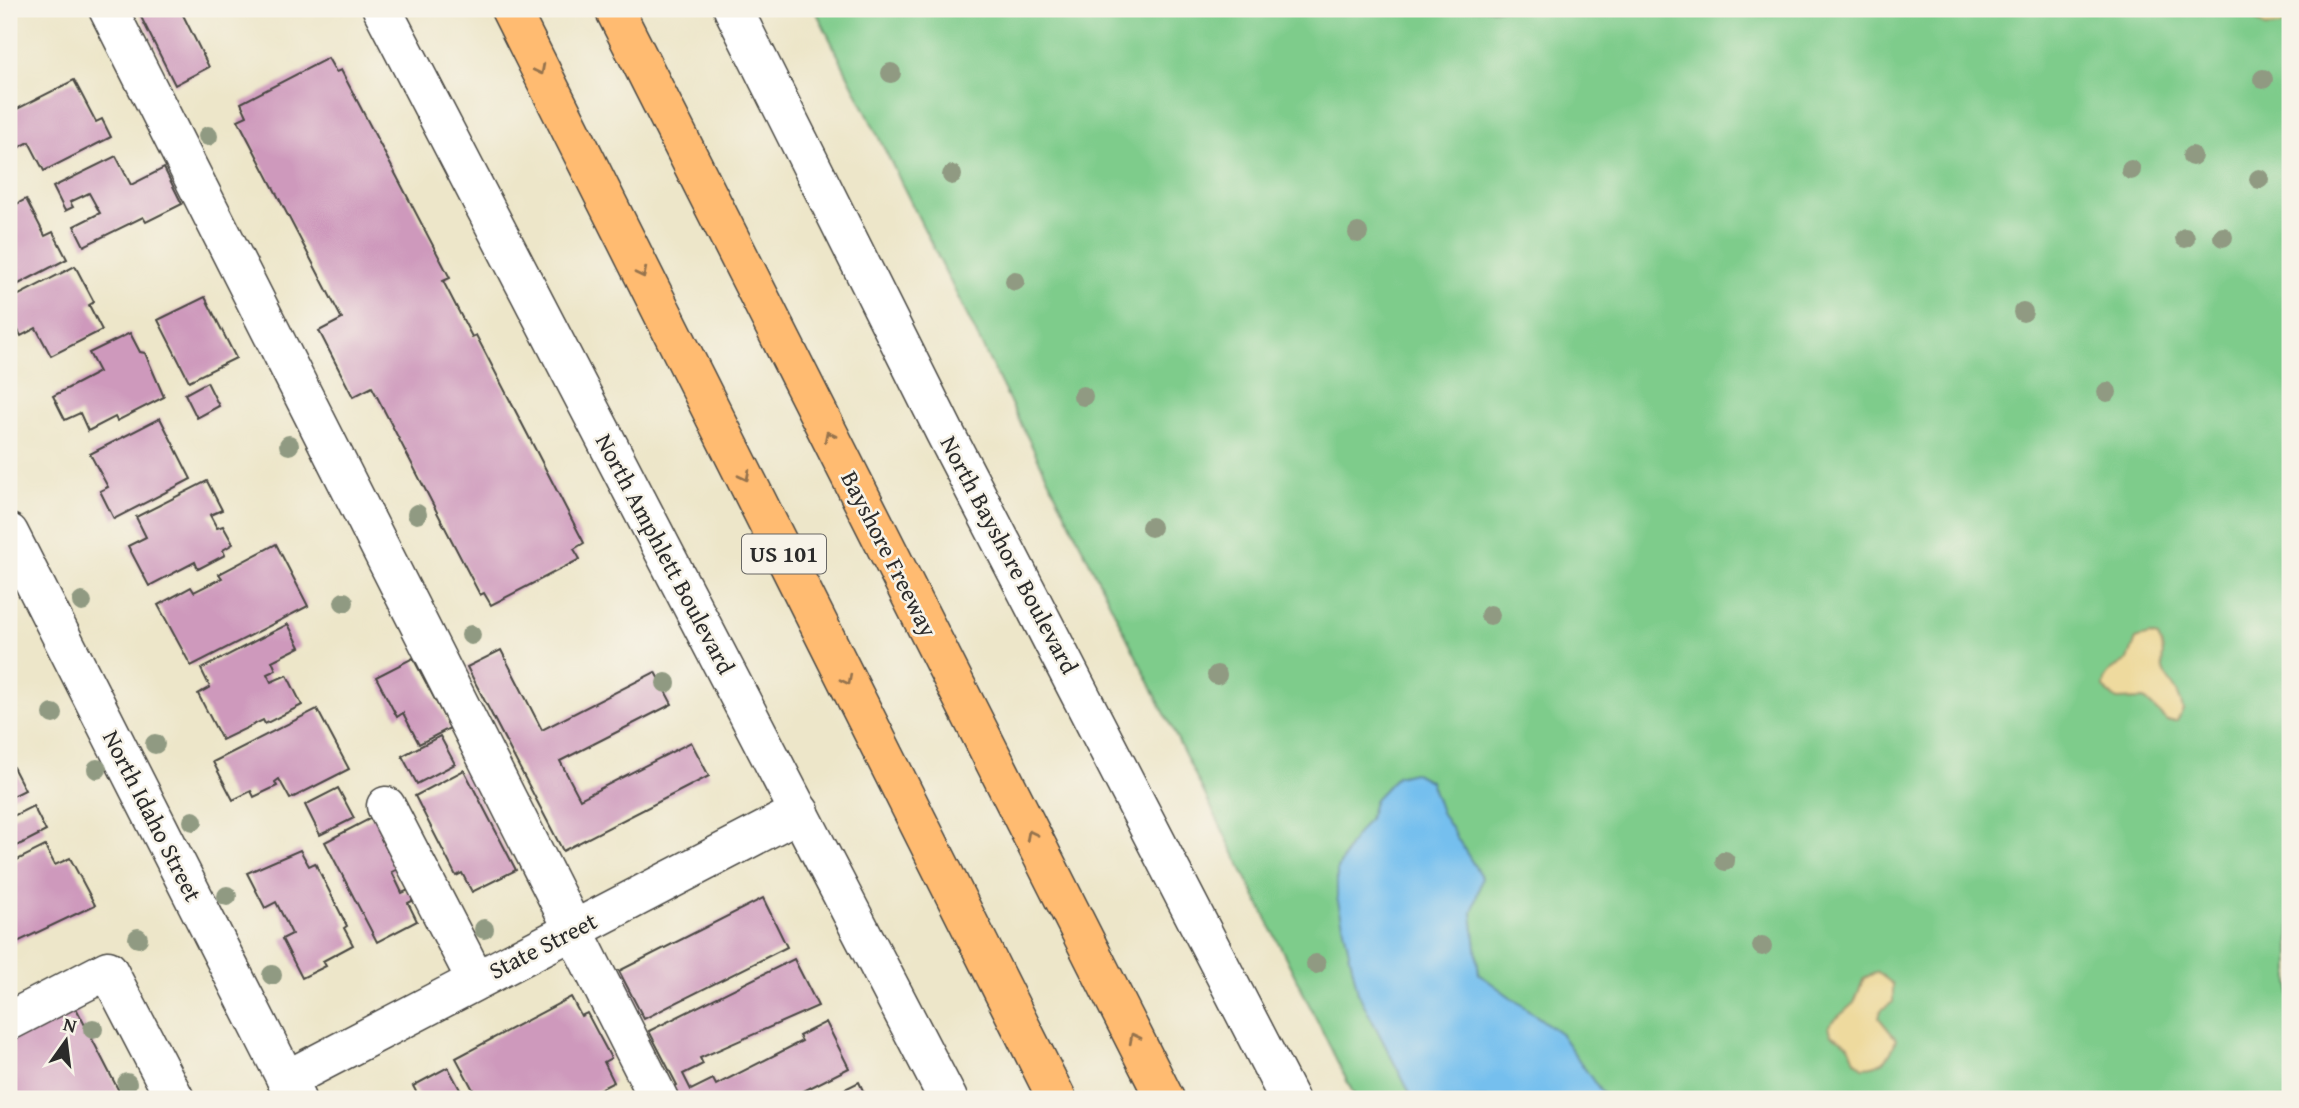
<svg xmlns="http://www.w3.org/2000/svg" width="2299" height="1108" viewBox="0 0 2299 1108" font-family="'Gentium Book Plus',serif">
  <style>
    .green { fill: #7ecc8b; stroke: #547c5b; stroke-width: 2 }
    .sand { fill: #eeda9e; stroke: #8c8264; stroke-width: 2 }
    .water { fill: #75bfee; stroke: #50758c; stroke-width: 2 }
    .building { fill: #ce99bc }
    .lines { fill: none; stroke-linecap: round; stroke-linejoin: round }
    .minor-casing { stroke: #484743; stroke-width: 41 }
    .highway-casing { stroke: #484743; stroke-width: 41 }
    .minor { stroke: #fff; stroke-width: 38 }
    .highway { stroke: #ffbb71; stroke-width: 38 }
    .tree { fill: #909a82 }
    .oneway { stroke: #95734e }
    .labels { text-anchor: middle; stroke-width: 5; stroke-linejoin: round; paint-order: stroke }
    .shield { fill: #f7f3e8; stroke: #686764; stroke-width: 2 }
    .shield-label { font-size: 23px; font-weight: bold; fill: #2b2b2b }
    .street-label { font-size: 24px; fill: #2b2b2b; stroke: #f7f3e8 }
  </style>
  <rect width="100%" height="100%" fill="#f7f3e8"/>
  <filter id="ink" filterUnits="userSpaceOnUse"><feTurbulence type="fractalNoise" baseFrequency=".0143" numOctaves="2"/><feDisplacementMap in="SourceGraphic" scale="14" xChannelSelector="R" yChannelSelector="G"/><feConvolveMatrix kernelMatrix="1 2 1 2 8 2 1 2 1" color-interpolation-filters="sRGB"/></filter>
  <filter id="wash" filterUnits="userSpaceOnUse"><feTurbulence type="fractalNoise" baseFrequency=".00686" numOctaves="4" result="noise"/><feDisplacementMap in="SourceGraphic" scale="28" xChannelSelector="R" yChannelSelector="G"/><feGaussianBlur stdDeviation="1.57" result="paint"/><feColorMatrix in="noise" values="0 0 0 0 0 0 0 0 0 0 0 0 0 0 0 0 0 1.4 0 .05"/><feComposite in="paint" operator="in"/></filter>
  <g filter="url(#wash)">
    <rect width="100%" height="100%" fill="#ede6c9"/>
    <path class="green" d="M 815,9 L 2290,9 L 2290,1099 L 1356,1099 Z"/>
    <g class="sand">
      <path d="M 2254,9 L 2290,9 L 2290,20 L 2280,26 L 2265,27 L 2254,18 Z"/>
      <path d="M 2149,635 L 2158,637 C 2167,654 2160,658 2163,670 C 2167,681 2180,690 2183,710 L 2177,721 L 2167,721 L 2144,699 L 2117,700 L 2103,688 C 2103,671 2116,669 2128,660 L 2136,639 Z"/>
      <path d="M 1877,972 L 1893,984 L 1893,1002 L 1881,1010 L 1879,1018 L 1896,1039 C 1891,1057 1883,1067 1863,1067 L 1855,1060 L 1849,1045 L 1831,1034 L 1829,1025 L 1854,1003 L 1864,978 Z"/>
    </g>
    <path class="water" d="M 1413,772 L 1430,781 L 1441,812 L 1482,878 L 1472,913 L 1479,974 L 1560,1033 L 1601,1092 L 1612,1099 L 1413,1099 L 1358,993 L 1337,897 L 1337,871 L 1350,844 L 1369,818 L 1375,799 L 1397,776 Z"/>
    <g id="blocks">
      <g class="building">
        <path d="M 137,9 L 180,9 L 209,67 L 175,85 Z"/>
        <path d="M 328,58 L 336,72 L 341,70 L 450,278 L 443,281 L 472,337 L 476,335 L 584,543 L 574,549 L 580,559 L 491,605 L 484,593 L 480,595 L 372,387 L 353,397 L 319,331 L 342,319 L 238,120 L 247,116 L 241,103 Z"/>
        <path d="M 74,80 L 96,122 L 102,119 L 111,137 L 44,171 L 29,142 L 10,152 L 9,113 Z"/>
        <path d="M 116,156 L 131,185 L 164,168 L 182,204 L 146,222 L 143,217 L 84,246 L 74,226 L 100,213 L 89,193 L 70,202 L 73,207 L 65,211 L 53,187 Z"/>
        <path d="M 26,199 L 45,236 L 53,232 L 67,259 L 9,289 L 9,208 Z"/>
        <path d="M 75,266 L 94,302 L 89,305 L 102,330 L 51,356 L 36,328 L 21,336 L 9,313 L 9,300 Z"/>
        <path d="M 205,297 L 236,358 L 189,381 L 158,320 Z"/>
        <path d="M 130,333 L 140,352 L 145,353 L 164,397 L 117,421 L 115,417 L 88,431 L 80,413 L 65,420 L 53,396 L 99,372 L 89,353 Z"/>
        <path d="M 207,382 L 219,406 L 197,418 L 185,394 Z"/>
        <path d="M 160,418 L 191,479 L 114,519 L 100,491 L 108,487 L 90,454 Z"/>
        <path d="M 207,481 L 222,510 L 210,515 L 217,528 L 223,526 L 233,544 L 223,550 L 225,555 L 198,569 L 195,562 L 149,586 L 128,546 L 146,537 L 136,517 Z"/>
        <path d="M 276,544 L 308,606 L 191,666 L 158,605 L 191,587 L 194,592 L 222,578 L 219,574 Z"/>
        <path d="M 288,624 L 300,647 L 272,661 L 276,670 L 267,674 L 271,682 L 287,675 L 302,705 L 265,724 L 263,720 L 222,740 L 198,694 L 210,687 L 201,669 Z"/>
        <path d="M 501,650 L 542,730 L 655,672 L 672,704 L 560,761 L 580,799 L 691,742 L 709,776 L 563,851 L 467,667 Z"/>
        <path d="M 413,658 L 450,728 L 419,744 L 403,713 L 397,717 L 376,677 Z"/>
        <path d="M 317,709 L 349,769 L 290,799 L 279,779 L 275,782 L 277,786 L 254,797 L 251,791 L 233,800 L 213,762 Z"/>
        <path d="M 440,736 L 455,764 L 417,784 L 402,756 Z"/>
        <path d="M 13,767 L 25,790 L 9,798 L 9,769 Z"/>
        <path d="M 464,770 L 516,870 L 472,892 L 462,873 L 456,876 L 415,796 Z"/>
        <path d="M 338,788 L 354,818 L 320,835 L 305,805 Z"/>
        <path d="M 33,806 L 46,831 L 9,850 L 9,818 Z"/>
        <path d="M 375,816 L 402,867 L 392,872 L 402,893 L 411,889 L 416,899 L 408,903 L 417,921 L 377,942 L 325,842 Z"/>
        <path d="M 45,846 L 55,865 L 70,858 L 95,905 L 9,946 L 9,864 Z"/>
        <path d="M 300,850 L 309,866 L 315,863 L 347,926 L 344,928 L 353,945 L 323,961 L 326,966 L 302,978 L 282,939 L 292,934 L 276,902 L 265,908 L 247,873 Z"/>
        <path d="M 763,898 L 787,947 L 644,1019 L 619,971 Z"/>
        <path d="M 794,959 L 818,1006 L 700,1058 L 703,1064 L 683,1074 L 691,1090 L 713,1079 L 716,1085 L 802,1041 L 799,1036 L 826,1022 L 849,1068 L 788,1099 L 678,1099 L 672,1087 L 677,1085 L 649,1031 Z"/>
        <path d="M 571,997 L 581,1016 L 587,1013 L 611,1058 L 604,1062 L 614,1082 L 581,1099 L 478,1099 L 456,1058 Z"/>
        <path d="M 75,1006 L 123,1099 L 9,1099 L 9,1040 Z"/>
        <path d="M 448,1067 L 465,1099 L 420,1099 L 413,1086 Z"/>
        <path d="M 859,1082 L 867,1099 L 825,1099 Z"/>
      </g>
    </g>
  </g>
  <g filter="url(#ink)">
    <use href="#blocks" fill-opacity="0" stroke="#484743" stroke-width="2"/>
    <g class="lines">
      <g class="minor-casing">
        <g id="minor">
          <path d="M 108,9 L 659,1099"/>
          <path d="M 382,9 L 948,1099"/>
          <path d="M 733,9 L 945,433 L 1289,1099"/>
          <path d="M 9,533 L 296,1099"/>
          <path d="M 386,806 L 476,980"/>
          <path d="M 9,1021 L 108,970 L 175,1099"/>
          <path d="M 286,1080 L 800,812"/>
        </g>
      </g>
      <g class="highway-casing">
        <g id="highway">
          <path d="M 510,9 L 1057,1099"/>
          <path d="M 614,9 L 1165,1099"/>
        </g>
      </g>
      <use href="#minor" class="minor"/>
      <use href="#highway" class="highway"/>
    </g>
    <g class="tree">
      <circle cx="891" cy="73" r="10"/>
      <circle cx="2263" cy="79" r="10"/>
      <circle cx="208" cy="136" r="10"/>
      <circle cx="2192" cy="156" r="10"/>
      <circle cx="2131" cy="170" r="10"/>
      <circle cx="952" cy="175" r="10"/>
      <circle cx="2259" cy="179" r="10"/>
      <circle cx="1358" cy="233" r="10"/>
      <circle cx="2223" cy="237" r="10"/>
      <circle cx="2185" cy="238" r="10"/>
      <circle cx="1015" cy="281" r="10"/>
      <circle cx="2023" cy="312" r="10"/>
      <circle cx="2107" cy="392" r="10"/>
      <circle cx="1083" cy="396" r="10"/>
      <circle cx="289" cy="445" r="10"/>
      <circle cx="417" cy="514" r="10"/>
      <circle cx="1151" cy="527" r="10"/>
      <circle cx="82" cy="602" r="10"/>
      <circle cx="344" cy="602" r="10"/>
      <circle cx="1490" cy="615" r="10"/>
      <circle cx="471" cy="635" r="10"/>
      <circle cx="1217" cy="675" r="10"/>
      <circle cx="666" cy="683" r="10"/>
      <circle cx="53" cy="714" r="10"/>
      <circle cx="155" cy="744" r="10"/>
      <circle cx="97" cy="769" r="10"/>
      <circle cx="193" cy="821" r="10"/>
      <circle cx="1725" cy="861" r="10"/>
      <circle cx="227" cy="896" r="10"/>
      <circle cx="484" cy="929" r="10"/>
      <circle cx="138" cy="938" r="10"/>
      <circle cx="1762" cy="946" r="10"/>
      <circle cx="1316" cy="964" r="10"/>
      <circle cx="272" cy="975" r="10"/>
      <circle cx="93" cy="1029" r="10"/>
      <circle cx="127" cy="1083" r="10"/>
    </g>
    <defs><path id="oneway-chevron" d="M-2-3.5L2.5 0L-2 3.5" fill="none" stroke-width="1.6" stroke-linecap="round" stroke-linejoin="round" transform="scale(1.75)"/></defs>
    <g class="oneway">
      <use href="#oneway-chevron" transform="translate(540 70) rotate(63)"/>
      <use href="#oneway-chevron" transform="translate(642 273) rotate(63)"/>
      <use href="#oneway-chevron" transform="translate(829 436) rotate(-117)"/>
      <use href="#oneway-chevron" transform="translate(745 476) rotate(63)"/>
      <use href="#oneway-chevron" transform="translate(847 680) rotate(63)"/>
      <use href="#oneway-chevron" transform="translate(1031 835) rotate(-117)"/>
      <use href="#oneway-chevron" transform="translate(1134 1038) rotate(-117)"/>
    </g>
  </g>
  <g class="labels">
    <rect class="shield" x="742" y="534.5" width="84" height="39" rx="5"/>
    <g class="shield-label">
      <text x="784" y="562">US 101</text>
    </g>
    <g class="street-label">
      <text transform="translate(665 554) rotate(62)" y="8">North Amphlett Boulevard</text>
      <text transform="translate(889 554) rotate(63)" y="8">Bayshore Freeway</text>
      <text transform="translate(1009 555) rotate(62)" y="8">North Bayshore Boulevard</text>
      <text transform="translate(152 816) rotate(63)" y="8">North Idaho Street</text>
      <text transform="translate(543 946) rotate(-27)" y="8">State Street</text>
    </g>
  </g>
  <rect width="2299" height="1108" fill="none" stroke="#f7f3e8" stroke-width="35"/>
  <g transform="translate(66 1041) rotate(14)" stroke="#f7f3e8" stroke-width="5" paint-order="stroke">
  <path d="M0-5L12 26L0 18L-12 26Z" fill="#2b2b2b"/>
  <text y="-10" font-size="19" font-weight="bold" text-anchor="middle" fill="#2b2b2b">N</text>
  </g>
</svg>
